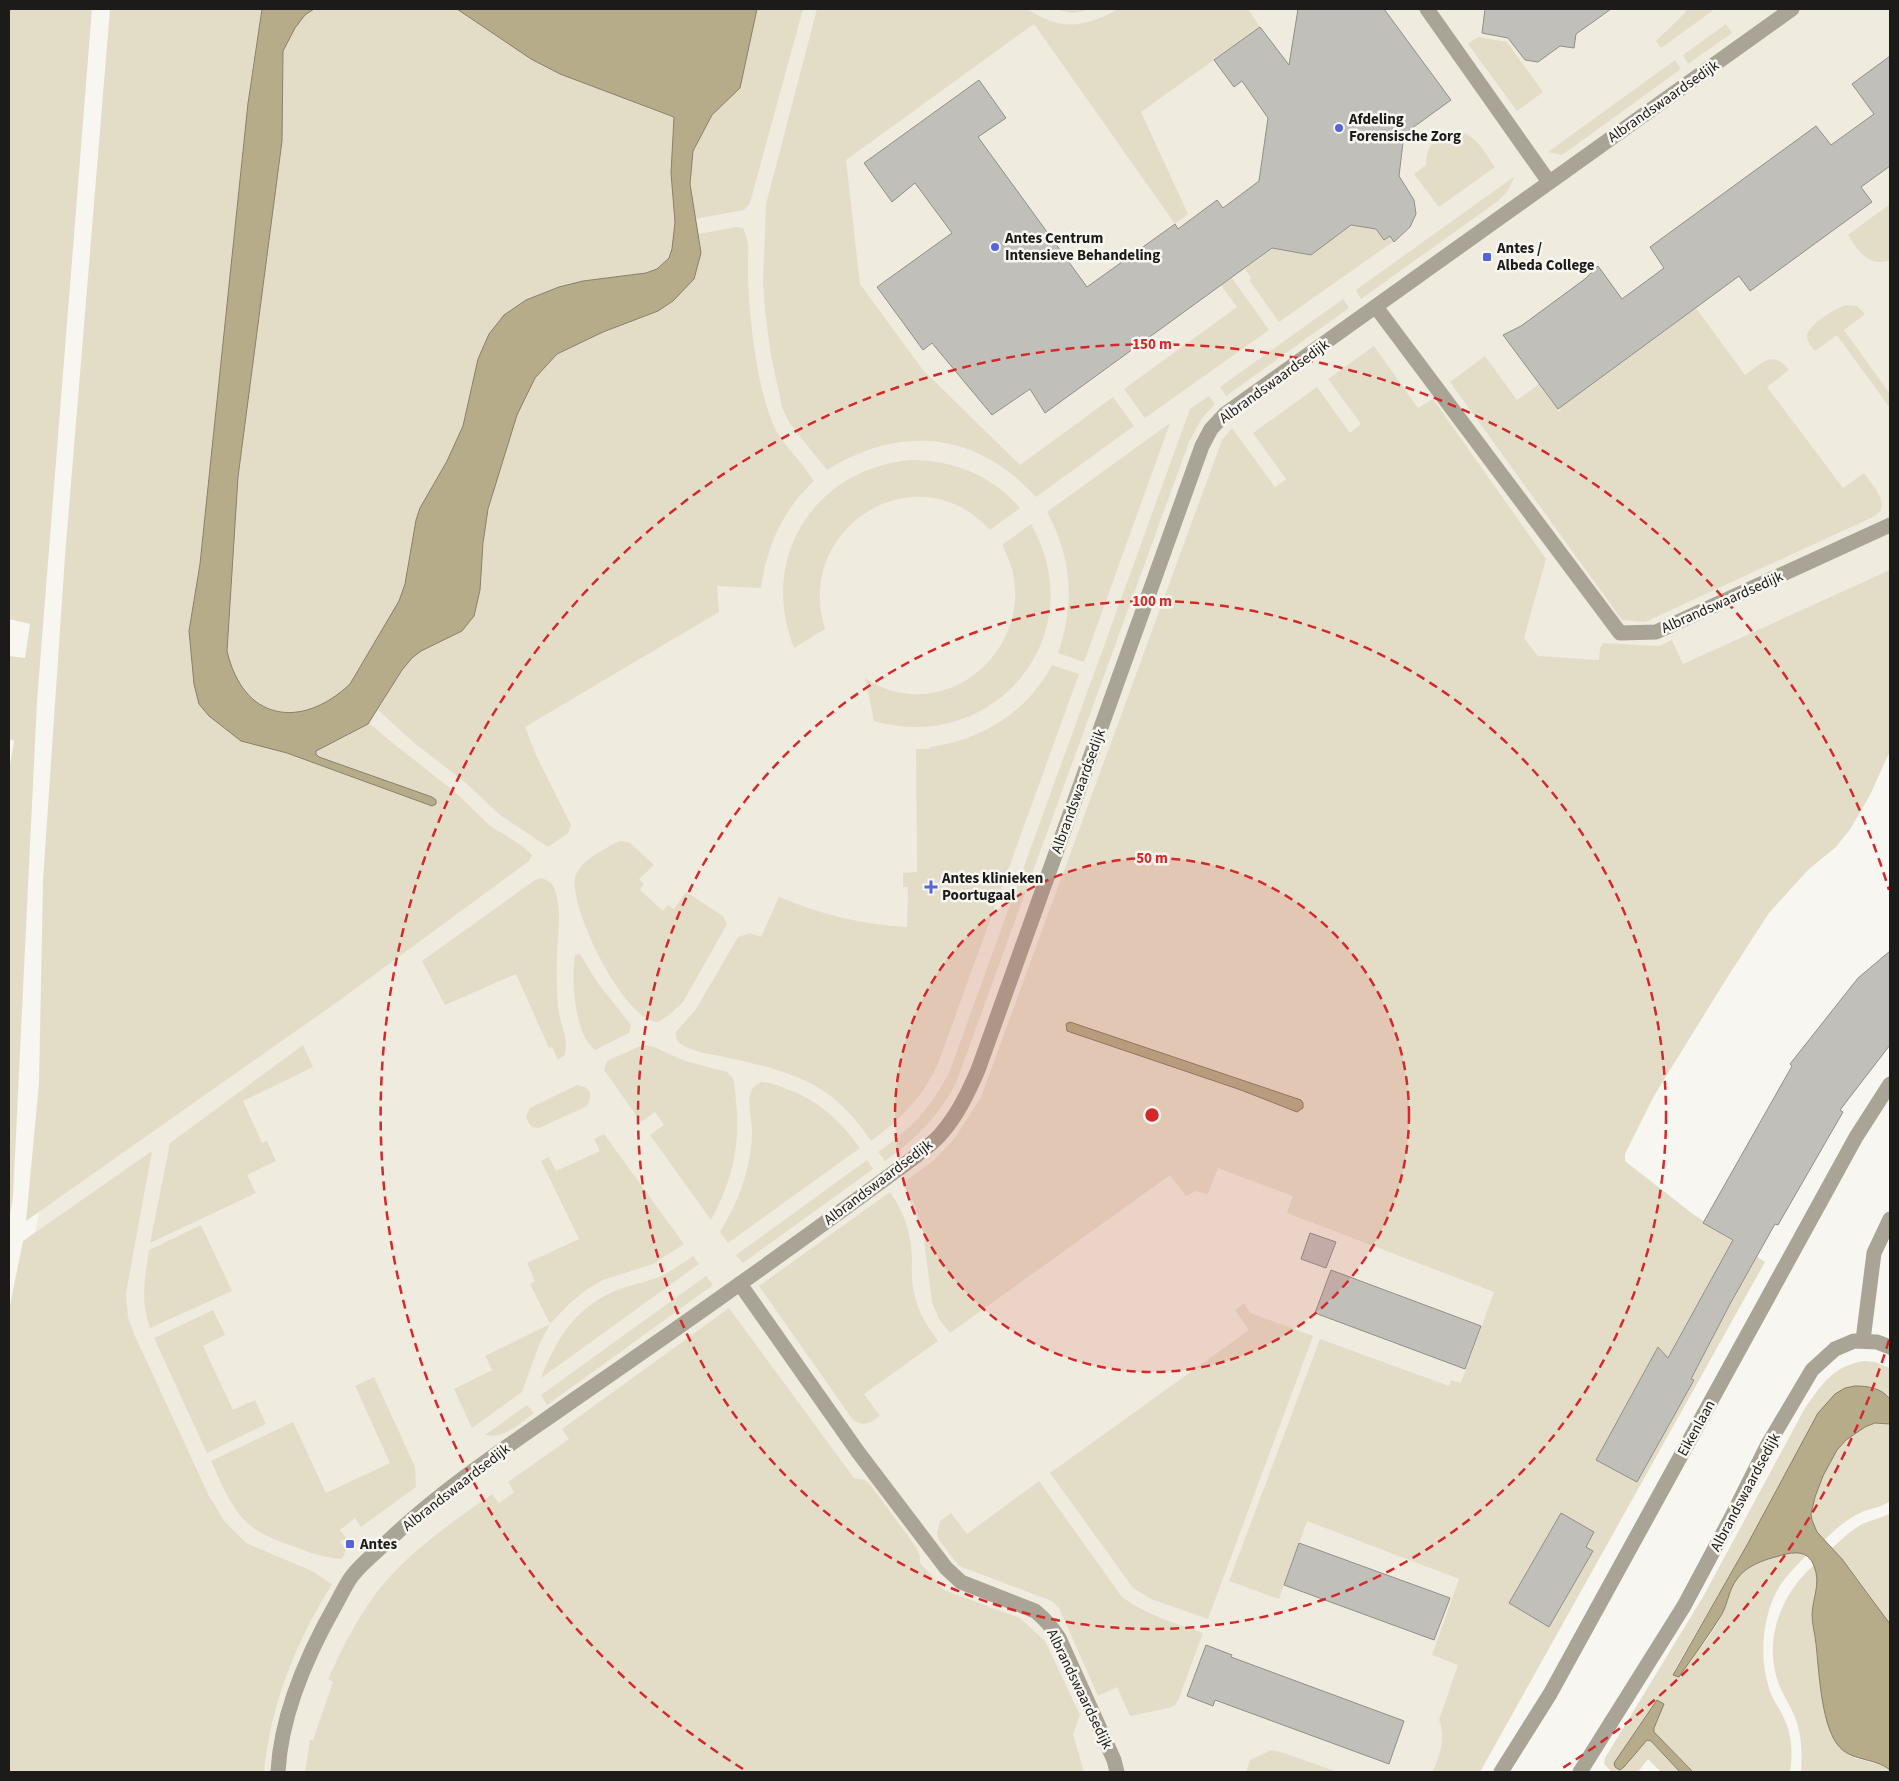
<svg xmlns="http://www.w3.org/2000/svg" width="1899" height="1781" viewBox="0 0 1899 1781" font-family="'Source Sans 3',sans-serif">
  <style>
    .built { fill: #efebde }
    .green { fill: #e3ddc8 }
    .water { fill: #b6ac8a; stroke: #888068 }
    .building { fill: #c1bfb9; stroke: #908f89 }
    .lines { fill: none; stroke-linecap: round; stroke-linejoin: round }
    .street { stroke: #a9a496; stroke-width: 15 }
    .ring { fill: none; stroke: #d62828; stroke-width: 2.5; stroke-dasharray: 9 6 }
    .poi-dot { fill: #5565dc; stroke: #f8f6f0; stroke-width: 2 }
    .labels { text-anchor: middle; stroke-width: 5; stroke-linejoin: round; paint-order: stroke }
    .street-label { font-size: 15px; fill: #1c1b19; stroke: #f8f6f0 }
    .poi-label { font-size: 15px; font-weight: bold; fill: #1c1b19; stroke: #f8f6f0; text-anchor: start }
    .centre { fill: #d62828; stroke: #f8f6f0; stroke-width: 2.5 }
    .ring-label { font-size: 15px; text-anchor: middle; font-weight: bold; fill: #d62828; stroke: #f8f6f0; stroke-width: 5; stroke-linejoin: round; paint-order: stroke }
  </style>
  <rect width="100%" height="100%" fill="#f8f6f0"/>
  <path class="built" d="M 150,9 L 1890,9 L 1890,725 L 1601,1157 L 1460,1772 L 9,1772 L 9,1361 L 80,1012 Z"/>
  <g class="green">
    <path d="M 9,9 L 92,9 L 37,701 L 13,1197 L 9,1221 L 9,772 L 14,741 L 9,739 L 9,656 L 25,658 L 30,624 L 9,619 Z"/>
    <path d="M 110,9 L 262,9 L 249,89 L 200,564 L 189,631 L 209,716 L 241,741 L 287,753 L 432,806 L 436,804 L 432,797 L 316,756 L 316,751 L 369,723 L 389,740 L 455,792 L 489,825 L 522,846 L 532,855 L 529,861 L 340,1000 L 26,1221 L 39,1083 L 43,880 L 65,556 Z"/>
    <path d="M 314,9 L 457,9 L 530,58 L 560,74 L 674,117 L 672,143 L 675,222 L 672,250 L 669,258 L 657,269 L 646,273 L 583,281 L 559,287 L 526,300 L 504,315 L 489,334 L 478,359 L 463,426 L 447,461 L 420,508 L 416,520 L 405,584 L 399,601 L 350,684 C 317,715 274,727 243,687 C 234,676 229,665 227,651 C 227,644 228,635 228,628 L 238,477 L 282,141 L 283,51 L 295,28 L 305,15 Z"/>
    <path d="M 757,9 L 803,9 L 750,203 L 744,210 L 695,219 L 690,184 L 693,151 L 712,115 L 740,88 Z"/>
    <path d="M 817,9 L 1028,9 C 1061,32 1086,27 1118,9 L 1248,9 L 1260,27 L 1141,112 L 1188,214 L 1175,224 L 1034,24 L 846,160 L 860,284 L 923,370 L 1020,465 L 1113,397 L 1134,426 L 1036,497 C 977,432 901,424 827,470 L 790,424 L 782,407 L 771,356 L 765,311 L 763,282 L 766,204 Z"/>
    <path d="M 1054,9 L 1095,9 L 1072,13 Z"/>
    <path d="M 1684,9 L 1715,9 L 1661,48 L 1656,41 L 1686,12 Z"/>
    <path d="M 1726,24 L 1732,33 L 1688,64 L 1683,55 Z"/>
    <path d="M 1478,37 L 1507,42 L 1543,92 L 1517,111 L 1468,44 Z"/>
    <path d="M 1675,60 L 1681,69 L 1562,155 L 1548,152 Z"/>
    <path d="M 1451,131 C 1474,130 1483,150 1495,167 L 1439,207 L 1414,174 L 1426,165 C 1426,148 1433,135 1451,131 Z"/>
    <path d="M 1515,176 L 1507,192 L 1498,201 L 1361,299 L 1356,290 Z"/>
    <path d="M 1890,204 L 1890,260 C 1869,268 1858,251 1848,235 Z"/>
    <path d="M 1328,221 L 1376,229 L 1384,240 L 1390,236 L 1394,241 L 1279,322 L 1249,280 L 1251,278 L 1245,269 L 1270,250 L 1266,245 L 1279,236 L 1291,251 L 1311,255 Z"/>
    <path d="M 736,227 L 743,228 C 750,243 748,252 748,268 C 748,286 749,304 751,321 C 754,353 762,404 777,432 C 787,449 803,463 814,481 C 790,503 773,532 766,564 L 765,564 L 761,588 L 717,586 L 719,612 L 525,727 L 536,755 L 571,825 L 568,833 L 548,847 L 500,815 L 466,783 L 413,742 L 378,710 L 402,670 L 412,658 L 421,651 L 462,631 L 480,590 L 485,525 L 503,457 L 517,415 L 535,378 L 557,354 L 603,332 L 658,311 L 701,253 L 698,234 Z"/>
    <path d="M 1232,278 L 1269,330 L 1145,418 L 1124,389 L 1237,307 L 1221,285 Z"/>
    <path d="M 1343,299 L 1349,308 L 1226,396 L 1220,387 Z"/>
    <path d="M 1845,305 L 1857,306 L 1865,314 L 1844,330 L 1890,394 L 1890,408 L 1837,335 L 1815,351 C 1812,347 1808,343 1807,337 C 1806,326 1835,309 1845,305 Z"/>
    <path d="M 1696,308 L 1745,375 C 1762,363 1773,349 1789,370 L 1767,387 L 1843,488 L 1864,473 C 1872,485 1894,506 1873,517 L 1645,622 L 1622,620 L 1450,382 L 1485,356 L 1517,400 L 1539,384 L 1560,412 L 1561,411 L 1559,408 L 1651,341 L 1654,343 L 1652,340 Z"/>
    <path d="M 1374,346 L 1418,408 L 1433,399 L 1546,559 L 1524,638 L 1538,656 L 1599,660 L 1600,648 L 1603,643 L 1659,646 L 1672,640 L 1683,664 L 1890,570 L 1890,751 L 1870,795 L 1851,828 L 1836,847 L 1808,870 L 1769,913 L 1725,981 L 1654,1096 L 1625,1154 L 1625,1161 L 1693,1214 L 1765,1262 L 1480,1772 L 1432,1772 C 1440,1757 1446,1736 1439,1720 L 1458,1665 L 1432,1655 L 1459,1579 L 1307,1521 L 1279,1599 L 1229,1581 L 1320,1339 L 1449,1386 L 1451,1380 L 1461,1383 L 1494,1292 L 1287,1213 L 1293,1196 L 1218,1168 L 1208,1194 L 1196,1191 L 1186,1196 L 1170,1175 L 950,1333 L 939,1319 L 932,1302 L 922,1225 L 912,1198 L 902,1184 L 934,1160 L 955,1138 L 981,1097 L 1222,440 L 1232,428 L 1275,487 L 1286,479 L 1253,433 L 1317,387 L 1350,433 L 1361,424 L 1328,379 Z"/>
    <path d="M 1209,396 L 1215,404 L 1202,418 L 1189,442 L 956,1083 C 937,1118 917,1138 885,1161 L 878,1152 C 911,1129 930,1109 949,1073 L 1190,409 Z"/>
    <path d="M 1170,423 L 1084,662 L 1058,653 C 1075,605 1072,557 1047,512 Z"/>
    <path d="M 912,460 C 953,460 993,476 1020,508 L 990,530 C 917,450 793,527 825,629 L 794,648 C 758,557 815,468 912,460 Z"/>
    <path d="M 1031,524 C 1094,634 995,756 874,721 L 865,678 C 950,734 1052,635 1002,545 Z"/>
    <path d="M 1052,665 L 1079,674 L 939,1061 C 924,1096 901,1119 871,1141 C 833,1083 793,1072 729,1058 C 713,1054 692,1053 678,1042 L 676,1036 L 676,1032 L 696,1009 L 738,937 L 750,933 L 761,937 L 779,897 C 820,914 862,925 907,927 L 908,887 L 903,887 L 903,873 L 917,872 L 916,749 L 930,749 L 930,747 C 983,740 1027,712 1052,665 Z"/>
    <path d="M 621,841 L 630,843 L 654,865 L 639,879 L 644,884 L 640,890 L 663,911 L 668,905 L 674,909 L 686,892 L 723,916 L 727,924 L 683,1002 L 669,1015 L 658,1022 C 626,1023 569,909 575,878 C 579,861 602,851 615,843 Z"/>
    <path d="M 541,878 C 548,880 553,883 555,890 C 562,910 558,934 557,955 C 556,972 557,989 558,1006 C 559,1023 569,1037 565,1055 L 558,1060 L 552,1047 L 549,1048 L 516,974 L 445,1005 L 422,961 L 535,880 Z"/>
    <path d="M 580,954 L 597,982 L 631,1025 L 629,1033 L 595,1050 C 574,1034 571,980 575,955 Z"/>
    <path d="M 303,1045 L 313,1067 L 243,1101 L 262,1143 L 267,1141 L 276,1161 L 247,1175 L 256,1193 L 150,1243 L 170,1143 Z"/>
    <path d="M 646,1045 L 654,1047 L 685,1061 L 727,1072 L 733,1078 C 735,1085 735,1093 736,1101 C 741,1143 732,1182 711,1220 L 650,1135 L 664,1125 L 655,1112 L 641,1122 L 604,1070 L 607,1061 L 638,1047 Z"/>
    <path d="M 761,1082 C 769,1082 777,1085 784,1088 C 818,1100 839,1119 860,1148 L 728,1243 L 720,1232 C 739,1201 752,1167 752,1130 C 752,1114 742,1090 761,1082 Z"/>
    <path d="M 577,1085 L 585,1087 L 590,1092 L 590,1099 L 587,1106 L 539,1128 C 531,1128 529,1125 526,1117 L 530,1108 Z"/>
    <path d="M 604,1134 L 684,1244 L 653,1264 L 603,1280 L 586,1290 L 569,1304 L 550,1324 L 539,1345 L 522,1392 L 472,1428 L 454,1389 L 492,1370 L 485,1356 L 550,1324 L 530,1284 L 535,1281 L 527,1263 L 579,1239 L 541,1161 L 549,1157 L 556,1171 L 600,1151 L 594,1139 Z"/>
    <path d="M 152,1151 L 126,1293 L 128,1317 L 134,1334 L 209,1496 L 225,1522 L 246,1543 L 312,1571 L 332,1584 C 296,1642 271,1703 264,1772 L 9,1772 L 9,1310 L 23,1241 Z"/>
    <path d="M 867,1160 L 873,1169 L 743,1263 L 736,1255 Z"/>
    <path d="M 890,1192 C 904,1212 911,1233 912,1257 C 912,1269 911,1281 914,1293 C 918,1311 926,1325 938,1341 L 864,1394 L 880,1416 C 870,1423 864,1427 853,1420 L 759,1286 Z"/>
    <path d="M 201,1225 L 232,1291 L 150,1328 C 140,1302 145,1277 149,1250 Z"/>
    <path d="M 693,1256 L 699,1264 L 541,1378 C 557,1337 577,1305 620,1289 C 631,1285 642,1283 653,1279 C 667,1274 681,1265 693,1256 Z"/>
    <path d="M 706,1276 L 713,1285 L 547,1405 L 541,1395 Z"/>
    <path d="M 1244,1303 L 1250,1313 L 1313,1336 L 1208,1619 L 1151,1599 L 1133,1588 L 1050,1473 L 1249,1330 L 1235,1310 Z"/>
    <path d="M 729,1308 L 854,1478 L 865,1480 L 872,1487 L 916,1547 L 920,1556 L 920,1563 L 944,1590 L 1020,1618 L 1045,1641 L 1080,1715 L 1073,1734 L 1084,1772 L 305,1772 L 310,1740 L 313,1740 L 333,1682 L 328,1679 C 341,1651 355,1622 374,1596 C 405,1554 450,1524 492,1494 L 499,1503 L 514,1492 L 508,1482 L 569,1439 L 562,1429 Z"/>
    <path d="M 213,1310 L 225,1335 L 203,1346 L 233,1410 L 255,1400 L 266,1424 L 207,1453 L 154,1338 Z"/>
    <path d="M 1864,1361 L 1875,1362 L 1890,1368 L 1890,1399 L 1887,1395 L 1747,1545 L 1674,1671 C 1696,1656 1713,1635 1724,1610 C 1728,1600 1731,1586 1737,1578 C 1749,1564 1789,1546 1806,1556 C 1797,1565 1788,1574 1781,1584 C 1761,1615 1758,1662 1772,1696 C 1775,1703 1780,1709 1783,1716 C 1792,1733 1793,1754 1790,1772 L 1693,1772 L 1654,1732 L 1654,1728 L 1664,1704 L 1657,1700 L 1614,1763 L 1615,1767 L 1647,1740 L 1651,1741 L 1680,1772 L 1661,1772 L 1648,1759 L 1638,1772 L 1612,1772 L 1604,1764 L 1605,1758 L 1704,1595 L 1805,1408 C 1822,1384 1833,1366 1864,1361 Z"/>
    <path d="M 374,1377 L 415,1467 L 416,1487 L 361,1527 L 355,1518 L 340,1530 L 346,1538 L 340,1542 L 346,1550 L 342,1559 C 324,1558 310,1553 293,1546 C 281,1542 269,1538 258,1531 C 233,1516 223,1486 211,1461 L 293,1422 L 326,1493 L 390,1463 L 355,1386 Z"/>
    <path d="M 527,1405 L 534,1413 C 519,1424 505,1439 485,1435 Z"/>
    <path d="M 1875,1423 L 1890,1424 L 1890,1501 C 1882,1507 1873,1508 1864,1511 C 1848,1518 1836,1529 1824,1540 C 1819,1534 1814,1529 1812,1521 C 1807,1500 1831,1455 1845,1441 C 1854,1433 1864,1427 1875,1423 Z"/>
    <path d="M 1039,1481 L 1122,1597 C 1146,1615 1175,1623 1203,1633 L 1178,1701 L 1175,1705 L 1169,1708 L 1130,1716 L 1117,1687 L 1098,1696 L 1059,1608 L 1053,1602 L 1044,1598 L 959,1566 L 939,1540 L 937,1533 L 940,1521 L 951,1513 L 967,1534 Z"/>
    <path d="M 1890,1514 L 1890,1624 L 1860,1582 L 1832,1548 L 1850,1532 L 1862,1524 Z"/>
    <path d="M 1814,1565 L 1818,1579 L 1812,1615 L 1822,1698 L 1830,1730 L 1855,1758 L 1885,1766 L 1890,1770 L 1890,1772 L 1801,1772 C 1802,1756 1802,1739 1797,1723 C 1793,1709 1783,1696 1778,1682 C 1763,1640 1782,1592 1814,1565 Z"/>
    <path d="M 1271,1750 L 1281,1752 L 1338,1772 L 1246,1772 L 1250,1760 Z"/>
  </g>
  <g class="water">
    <path d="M 262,9 L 314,9 L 305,15 L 295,28 L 283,51 L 282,141 L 238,477 L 227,651 C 243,720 300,731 350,684 L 399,601 L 405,584 L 416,520 L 420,508 L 447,461 L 463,426 L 478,359 L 489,334 L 504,315 L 526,300 L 559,287 L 583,281 L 646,273 L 657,269 L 669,258 L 672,249 L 675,222 L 671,173 L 674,117 L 560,74 L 531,59 L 457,9 L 757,9 L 740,88 L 712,115 L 693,151 L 690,184 L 701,253 L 694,279 L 673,301 L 658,311 L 603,332 L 557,354 L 535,378 L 517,415 L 488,509 L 483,543 L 480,590 L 474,616 L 462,631 L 421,651 L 412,658 L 402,670 L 368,724 L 316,751 L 316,754 L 319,757 L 432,797 L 436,800 L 436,804 L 432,806 L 287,753 L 241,741 L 209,716 L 199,704 L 194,684 L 189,631 L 200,564 L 248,103 Z"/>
    <path d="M 1070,1022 L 1301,1100 L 1303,1103 L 1303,1108 L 1297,1112 L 1241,1090 L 1067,1031 L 1066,1024 Z"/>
    <path d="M 1855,1386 C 1869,1386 1881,1388 1890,1399 L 1890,1424 L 1875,1423 L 1865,1427 L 1846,1440 L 1837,1450 L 1823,1476 L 1815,1497 L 1811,1514 L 1812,1520 L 1817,1532 L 1842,1559 L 1890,1624 L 1890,1770 C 1874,1757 1850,1762 1837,1744 C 1821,1722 1819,1671 1816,1644 C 1815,1634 1812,1624 1812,1614 C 1813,1597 1821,1583 1814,1566 C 1808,1549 1792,1552 1779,1556 C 1763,1560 1746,1566 1737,1579 C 1729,1589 1728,1603 1722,1614 C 1709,1636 1693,1656 1679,1677 L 1673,1675 L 1747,1545 L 1818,1413 L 1835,1394 L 1845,1388 Z"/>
    <path d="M 1657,1700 L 1664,1704 L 1654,1728 L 1654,1732 L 1693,1772 L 1680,1772 L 1651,1741 L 1647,1740 L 1624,1767 L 1620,1770 L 1615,1767 L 1614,1763 Z"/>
  </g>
  <g class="building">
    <path d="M 1298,9 L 1384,9 L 1451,100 L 1404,134 L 1399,176 L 1414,200 L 1416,214 L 1410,227 L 1394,242 L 1390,236 L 1384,240 L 1376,229 L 1351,225 L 1311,255 L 1272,248 L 1045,413 L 1030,389 L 992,415 L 932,343 L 923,350 L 877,287 L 952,233 L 915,183 L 892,202 L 864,163 L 979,80 L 1006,118 L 978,137 L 1087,287 L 1175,224 L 1178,229 L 1217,200 L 1223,208 L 1259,181 L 1268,118 L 1242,81 L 1234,87 L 1214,60 L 1260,27 L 1289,65 Z"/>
    <path d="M 1485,9 L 1611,9 L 1576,34 L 1574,48 L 1560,46 L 1538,62 L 1525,60 L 1508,38 L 1482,33 Z"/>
    <path d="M 1890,56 L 1890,166 L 1861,187 L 1872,202 L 1750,291 L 1739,276 L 1558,409 L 1503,335 L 1521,326 L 1585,279 L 1598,266 L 1622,299 L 1664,268 L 1650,247 L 1816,126 L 1831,145 L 1874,114 L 1852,84 Z"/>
    <path d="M 1890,951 L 1890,1045 L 1840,1110 L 1843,1112 L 1778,1225 L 1775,1224 L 1730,1304 L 1691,1379 L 1694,1380 L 1637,1482 L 1596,1460 L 1658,1347 L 1668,1358 L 1733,1240 L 1703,1223 L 1792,1066 L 1790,1064 L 1858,978 Z"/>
    <path d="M 1310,1233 L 1336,1242 L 1326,1268 L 1301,1259 Z"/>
    <path d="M 1331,1270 L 1481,1326 L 1465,1369 L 1315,1313 Z"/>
    <path d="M 1561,1513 L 1594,1532 L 1586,1547 L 1593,1551 L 1549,1627 L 1509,1603 Z"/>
    <path d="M 1299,1543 L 1450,1598 L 1434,1640 L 1284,1585 Z"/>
    <path d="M 1206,1645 L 1232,1655 L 1231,1657 L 1404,1721 L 1389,1764 L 1215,1700 L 1213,1706 L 1187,1696 Z"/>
  </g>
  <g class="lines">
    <g class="street">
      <path d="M 1427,9 L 1549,182"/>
      <path d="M 1376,307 L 1620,633 L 1656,632 L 1890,525"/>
      <path d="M 740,1284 L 858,1452 L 946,1568 L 961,1582 L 1035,1611 C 1045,1619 1052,1627 1059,1638 L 1114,1760 L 1117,1772"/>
      <path d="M 1863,1340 L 1874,1253 L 1890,1219"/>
      <path d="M 278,1772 C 281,1713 307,1655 336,1604 C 341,1595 346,1584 352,1576 C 362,1563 376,1552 388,1541 C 445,1487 511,1444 575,1399 C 690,1320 804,1239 916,1156 C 924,1149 933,1143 940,1135 C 957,1116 968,1093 978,1070 L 1202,446 L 1211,429 L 1225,414 L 1792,9"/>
      <path d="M 1501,1772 L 1550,1694 L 1856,1137 L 1890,1084"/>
      <path d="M 1580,1772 L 1684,1606 L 1731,1518 L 1767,1446 L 1812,1370 L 1835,1349 L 1854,1341 L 1877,1342 L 1890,1347"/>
    </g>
  </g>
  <circle cx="1152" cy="1115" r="257" fill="#d62828" fill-opacity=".12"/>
  <g class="ring">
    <circle cx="1152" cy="1115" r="257"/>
    <circle cx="1152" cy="1115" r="514"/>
    <path d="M1889 1340A771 771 0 0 1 1561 1769M743 1769A771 771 0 1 1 1889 890"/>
  </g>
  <g class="poi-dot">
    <circle cx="1339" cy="128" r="5"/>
    <circle cx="995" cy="247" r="5"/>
    <rect x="1482" y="252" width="10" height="10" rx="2.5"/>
    <path d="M928.5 879.5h5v5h5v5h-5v5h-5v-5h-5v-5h5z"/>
    <rect x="345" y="1539" width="10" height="10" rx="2.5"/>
  </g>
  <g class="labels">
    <g class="street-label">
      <text transform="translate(1663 101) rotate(-35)" y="5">Albrandswaardsedijk</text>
      <text transform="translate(1274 381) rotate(-36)" y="5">Albrandswaardsedijk</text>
      <text transform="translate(1722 602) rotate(-24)" y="5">Albrandswaardsedijk</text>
      <text transform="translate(1078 791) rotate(-70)" y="5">Albrandswaardsedijk</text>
      <text transform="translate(878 1182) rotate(-37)" y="5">Albrandswaardsedijk</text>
      <text transform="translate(1696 1428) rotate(-61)" y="5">Eikenlaan</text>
      <text transform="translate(456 1487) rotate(-38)" y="5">Albrandswaardsedijk</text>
      <text transform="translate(1745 1492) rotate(-62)" y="5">Albrandswaardsedijk</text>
      <text transform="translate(1080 1689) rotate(64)" y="5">Albrandswaardsedijk</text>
    </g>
    <g class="poi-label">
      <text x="1349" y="124">Afdeling<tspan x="1349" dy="17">Forensische Zorg</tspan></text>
      <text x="1005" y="243">Antes Centrum<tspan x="1005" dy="17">Intensieve Behandeling</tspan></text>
      <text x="1497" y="253">Antes /<tspan x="1497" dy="17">Albeda College</tspan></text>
      <text x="942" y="883">Antes klinieken<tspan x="942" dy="17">Poortugaal</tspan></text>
      <text x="360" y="1549">Antes</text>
    </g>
  </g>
  <circle cx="1152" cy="1115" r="8" class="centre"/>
  <g class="ring-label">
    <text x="1152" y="349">150 m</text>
    <text x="1152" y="606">100 m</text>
    <text x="1152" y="863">50 m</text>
  </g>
  <rect width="1899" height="1781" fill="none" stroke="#1c1b19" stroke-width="20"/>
</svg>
